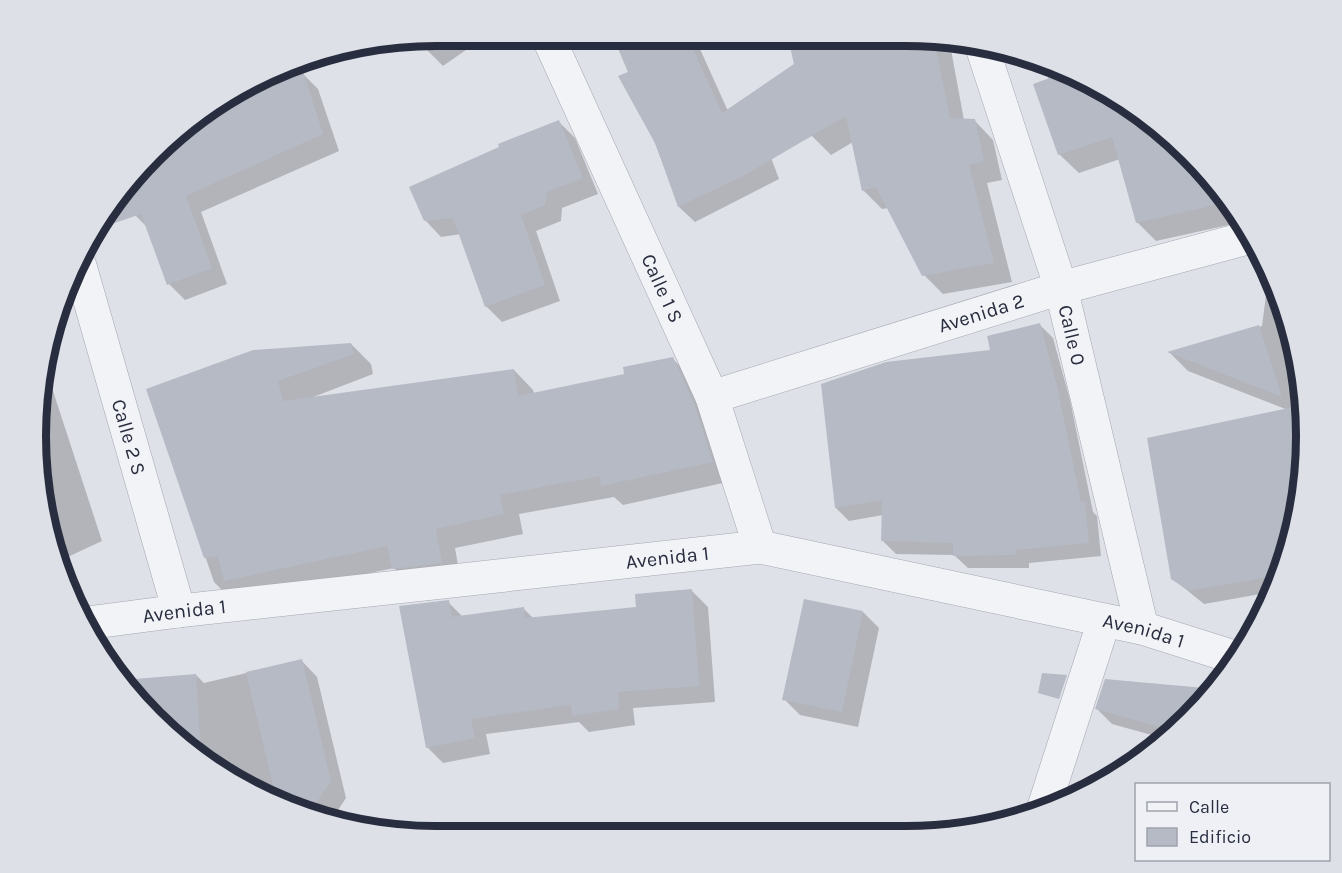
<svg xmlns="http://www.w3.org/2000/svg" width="1342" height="873" viewBox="0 0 1342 873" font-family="Karla,sans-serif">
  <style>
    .shadow { fill: #0003 }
    .building { fill: #b6bac5 }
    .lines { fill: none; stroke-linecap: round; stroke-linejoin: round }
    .street-casing { stroke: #a4a7b2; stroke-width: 34 }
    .street { stroke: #f2f3f6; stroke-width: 33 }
    .labels { text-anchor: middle; stroke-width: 4.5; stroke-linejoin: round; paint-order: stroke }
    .street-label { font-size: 20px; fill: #282d3f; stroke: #eef0f6 }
    .rim { fill: none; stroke: #282d3f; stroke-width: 8 }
  </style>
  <rect width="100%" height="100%" fill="#dfe1e8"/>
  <g class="shadow">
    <path d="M 436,36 L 474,36 L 476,43 L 443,66 L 427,50 L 423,38 L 404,46 L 400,42 Z"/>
    <path d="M 615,37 L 695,38 L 728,111 L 756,117 L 779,179 L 695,222 L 679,207 Z"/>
    <path d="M 790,38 L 949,39 L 964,120 L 974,120 L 993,140 L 1002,180 L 987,183 L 1012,282 L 943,294 L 924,275 L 889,208 L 882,209 L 863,190 L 853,142 L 831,155 L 812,136 Z"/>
    <path d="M 1044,66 L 1082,77 L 1169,135 L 1223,192 L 1242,222 L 1156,241 L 1137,222 L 1120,159 L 1079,173 L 1060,155 L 1035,85 L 1049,80 Z"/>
    <path d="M 302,73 L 318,89 L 339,151 L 201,212 L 227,284 L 185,300 L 169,284 L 148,228 L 135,215 L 125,186 L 214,104 L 241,90 Z"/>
    <path d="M 558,121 L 575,138 L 598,194 L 562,208 L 561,221 L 536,231 L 560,301 L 502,322 L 486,306 L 461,234 L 441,237 L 425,220 Z"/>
    <path d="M 1269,272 L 1292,333 L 1297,360 L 1291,360 L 1305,410 L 1305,417 L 1298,414 L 1305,421 L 1303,488 L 1285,565 L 1272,592 L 1204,604 L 1172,578 L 1288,410 L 1188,371 L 1170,353 L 1262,326 Z"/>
    <path d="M 1040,325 L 1053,338 L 1070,400 L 1093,512 L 1097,516 L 1101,556 L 1029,563 L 1029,568 L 968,568 L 954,555 L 896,554 L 883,541 L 883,515 L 849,521 L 836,508 L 822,385 L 992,351 Z"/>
    <path d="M 351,344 L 371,364 L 373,374 L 308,399 L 514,370 L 533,390 L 534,394 L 626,375 L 673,359 L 693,379 L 732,481 L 623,505 L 614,497 L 519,514 L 523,534 L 455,548 L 461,583 L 413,588 L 394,568 L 234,602 L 214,582 L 148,390 Z"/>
    <path d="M 43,379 L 52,388 L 102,541 L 59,561 L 50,540 L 37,411 Z"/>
    <path d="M 692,591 L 708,607 L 715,702 L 633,708 L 635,725 L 589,732 L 579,722 L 486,734 L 490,754 L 443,763 L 427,747 L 448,602 L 463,617 L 523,608 L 534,619 L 638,609 Z"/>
    <path d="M 863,612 L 879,628 L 858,727 L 800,715 L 784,699 Z"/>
    <path d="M 301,660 L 317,677 L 346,798 L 332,819 L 283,806 L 278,804 L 275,789 L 257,791 L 173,738 L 132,691 L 131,680 L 196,675 L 204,683 Z"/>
    <path d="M 1106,680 L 1214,691 L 1166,739 L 1112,724 L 1097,709 Z"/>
  </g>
  <g class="building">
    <path d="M 613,37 L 688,38 L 722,113 L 794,64 L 788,38 L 934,39 L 950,118 L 975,119 L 984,161 L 969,165 L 994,263 L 922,276 L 876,187 L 862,191 L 846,116 L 743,176 L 678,207 L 656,145 L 618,76 L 628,72 Z"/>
    <path d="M 303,71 L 323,134 L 186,196 L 212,268 L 167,285 L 141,214 L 100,228 L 119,192 L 214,104 L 248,87 Z"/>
    <path d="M 1066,72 L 1082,77 L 1169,135 L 1212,181 L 1220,204 L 1136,223 L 1112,137 L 1058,155 L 1033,84 Z"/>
    <path d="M 559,120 L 583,178 L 547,192 L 545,205 L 521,215 L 545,285 L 485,307 L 453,218 L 424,221 L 409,187 L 499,147 L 498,144 Z"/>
    <path d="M 1040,323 L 1057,386 L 1081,502 L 1085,502 L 1089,543 L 1016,550 L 1016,555 L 953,556 L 953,543 L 881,541 L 882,500 L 835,508 L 821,384 L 886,362 L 990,350 L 987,336 Z"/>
    <path d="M 1259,325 L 1282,397 L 1167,352 Z"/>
    <path d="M 351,343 L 354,354 L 278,381 L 283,401 L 514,369 L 518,396 L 624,374 L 623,367 L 673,357 L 694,404 L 713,462 L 601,486 L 600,476 L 500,495 L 504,514 L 436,529 L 442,563 L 392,569 L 387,546 L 224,581 L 218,556 L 204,558 L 146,389 L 253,350 Z"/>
    <path d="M 1293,407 L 1300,499 L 1280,575 L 1189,591 L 1171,579 L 1147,438 Z"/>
    <path d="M 692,589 L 699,686 L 618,692 L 619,709 L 572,716 L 571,705 L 471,719 L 475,738 L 426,748 L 399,606 L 449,600 L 452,617 L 524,607 L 525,618 L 636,607 L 635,594 Z"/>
    <path d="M 804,599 L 863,611 L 842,712 L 782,700 Z"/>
    <path d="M 302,659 L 331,781 L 309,813 L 277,802 L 246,672 Z"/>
    <path d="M 1042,673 L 1067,675 L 1059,699 L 1038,693 Z"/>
    <path d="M 196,674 L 201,755 L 173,738 L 122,680 Z"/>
    <path d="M 1105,679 L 1215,689 L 1174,731 L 1095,709 Z"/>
  </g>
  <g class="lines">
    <g class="street-casing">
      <g id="street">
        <path id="s1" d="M 548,37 L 712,397 L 760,547"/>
        <path id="s2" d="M 982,47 L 1061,288 L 1142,628"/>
        <path id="s3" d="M 80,266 L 179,611"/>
        <path id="s4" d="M 712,397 L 1061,288 L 1251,237"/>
        <path id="s5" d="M 87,623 L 179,611 L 760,547 L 1142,628 L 1237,658"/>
        <path d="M 1043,810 L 1104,621"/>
      </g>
    </g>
    <use href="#street" class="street"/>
  </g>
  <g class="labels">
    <g class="street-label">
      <text dy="7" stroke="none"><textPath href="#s1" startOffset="276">Calle 1 S</textPath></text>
      <text dy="7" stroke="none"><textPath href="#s4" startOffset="282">Avenida 2</textPath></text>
      <text dy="7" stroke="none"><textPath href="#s2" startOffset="302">Calle 0</textPath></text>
      <text dy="7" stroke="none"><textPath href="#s3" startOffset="178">Calle 2 S</textPath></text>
      <text dy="7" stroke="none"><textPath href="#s5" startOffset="584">Avenida 1</textPath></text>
      <text dy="7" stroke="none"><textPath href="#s5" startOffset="98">Avenida 1</textPath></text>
      <text dy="7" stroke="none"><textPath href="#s5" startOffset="1070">Avenida 1</textPath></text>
    </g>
  </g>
  <path d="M0 0H1342V873H0ZM436 46H906A390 390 0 0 1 1296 436V436A390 390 0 0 1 906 826H436A390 390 0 0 1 46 436V436A390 390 0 0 1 436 46Z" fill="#dee0e7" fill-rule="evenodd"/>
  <path class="rim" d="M436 46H906A390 390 0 0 1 1296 436V436A390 390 0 0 1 906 826H436A390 390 0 0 1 46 436V436A390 390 0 0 1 436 46Z"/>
  <rect x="1135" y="783" width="195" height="78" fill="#eef0f6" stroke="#9fa2ad" stroke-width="1.5"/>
  <rect x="1147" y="802" width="30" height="9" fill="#f2f3f6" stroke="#9fa2ad" stroke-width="1.5"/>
  <text x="1189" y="813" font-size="18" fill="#282d3f">Calle</text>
  <rect x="1147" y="828" width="30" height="18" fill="#b6bac5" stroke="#9fa2ad" stroke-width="1.5"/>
  <text x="1189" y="843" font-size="18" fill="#282d3f">Edificio</text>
</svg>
